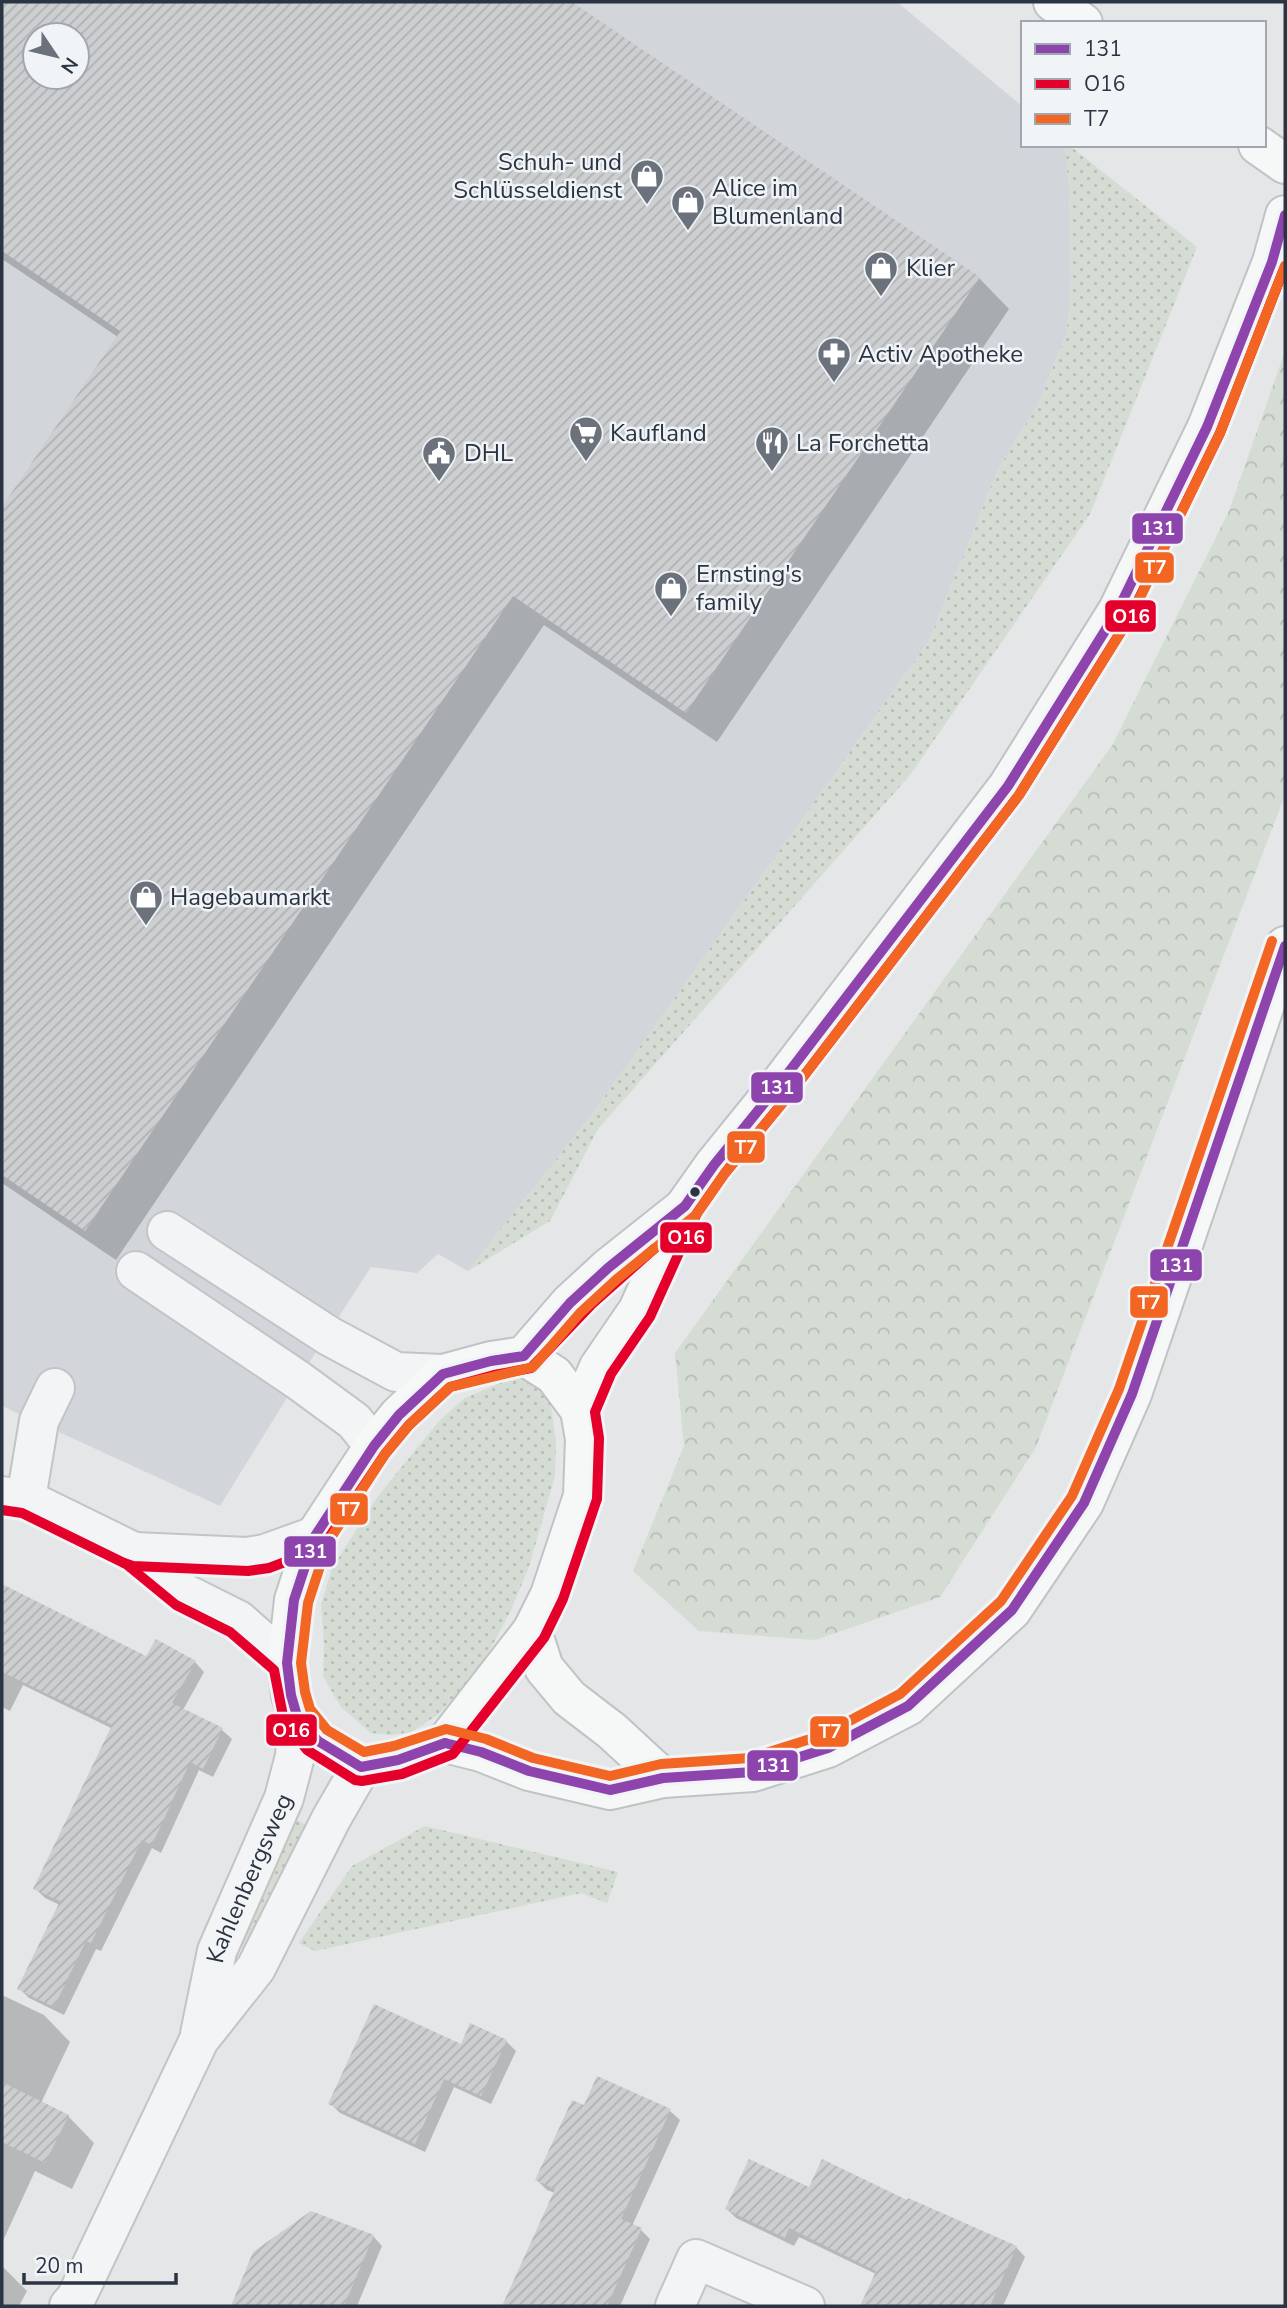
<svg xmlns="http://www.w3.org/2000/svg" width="1287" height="2308" viewBox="0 0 1287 2308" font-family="'Nunito Sans',sans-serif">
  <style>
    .built { fill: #d2d6db; fill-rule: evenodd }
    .grass { fill: url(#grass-dots) }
    .forest { fill: url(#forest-crowns) }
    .shadow { fill: #0003; fill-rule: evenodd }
    .building { fill: url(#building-hatch); fill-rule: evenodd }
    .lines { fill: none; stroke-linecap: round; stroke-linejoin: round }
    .minor-casing { stroke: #c2c4c6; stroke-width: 42 }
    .major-casing { stroke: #c0c3c6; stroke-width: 42 }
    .minor { stroke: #f2f4f5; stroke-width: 38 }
    .major { stroke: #f6f7f7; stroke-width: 38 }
    .bus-1-casing { stroke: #f1f4f7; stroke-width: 16 }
    .bus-2-casing { stroke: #f1f4f7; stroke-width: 16 }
    .bus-3-casing { stroke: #f1f4f7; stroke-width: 16 }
    .bus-1 { stroke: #8e44ad; stroke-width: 10 }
    .bus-2 { stroke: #e4002b; stroke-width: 10 }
    .bus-3 { stroke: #f26522; stroke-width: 10 }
    .bus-dot { fill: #2a3442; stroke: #f1f4f7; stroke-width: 2.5 }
    .labels { text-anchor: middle; stroke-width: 5; stroke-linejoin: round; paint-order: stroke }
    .poi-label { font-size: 24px; fill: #2a3442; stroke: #f1f4f7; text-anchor: start }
    .street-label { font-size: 24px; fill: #2a3442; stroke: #f1f4f7 }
    .line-badge { stroke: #f1f4f7; stroke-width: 2.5 }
    .badge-label { font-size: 19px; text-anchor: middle; font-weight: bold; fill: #fff }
  </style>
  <defs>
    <pattern id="grass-dots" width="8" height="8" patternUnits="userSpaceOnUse" patternTransform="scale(1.75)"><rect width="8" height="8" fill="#d5dcd4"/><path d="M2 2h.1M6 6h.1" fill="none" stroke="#b7bdb7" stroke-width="1.8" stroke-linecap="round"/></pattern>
    <pattern id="forest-crowns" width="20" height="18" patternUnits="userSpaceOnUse" patternTransform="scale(1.75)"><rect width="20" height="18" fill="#d5dcd4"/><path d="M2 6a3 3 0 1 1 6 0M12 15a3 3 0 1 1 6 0" fill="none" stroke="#b7bdb7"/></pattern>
    <pattern id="building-hatch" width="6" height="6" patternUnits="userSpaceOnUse" patternTransform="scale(1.75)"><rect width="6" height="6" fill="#ccced0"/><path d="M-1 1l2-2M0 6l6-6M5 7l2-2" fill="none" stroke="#afb2b4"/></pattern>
  </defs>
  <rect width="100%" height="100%" fill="#e4e6e8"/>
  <path class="built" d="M 2,2 L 897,2 L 1023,107 L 1023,145 L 1065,145 L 1069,188 L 1071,280 L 1067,333 L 1038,404 L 998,470 L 929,641 L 593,1113 L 468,1271 L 438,1254 L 417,1273 L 371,1267 L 298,1380 L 220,1506 L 2,1406 ZM 35,35 L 77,35 L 77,77 L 35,77 Z"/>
  <g class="grass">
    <path d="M 1065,145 L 1069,145 L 1197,247 L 1090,514 L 910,775 L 598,1129 L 550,1221 L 468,1271 L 593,1113 L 929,641 L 998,470 L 1038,404 L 1067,333 L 1071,280 L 1069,188 Z"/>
    <path d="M 519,1378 L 532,1380 L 550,1399 L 556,1443 L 555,1476 L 529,1567 L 511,1610 L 481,1667 L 440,1713 L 412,1732 L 391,1735 L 371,1733 L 341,1707 L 323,1676 L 324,1643 L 321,1605 L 332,1568 L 378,1496 L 440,1420 L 465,1398 L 502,1382 Z"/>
    <path d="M 296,1820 L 309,1826 L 247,1949 L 241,1947 L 250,1918 Z"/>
    <path d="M 425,1826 L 618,1872 L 607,1903 L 581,1893 L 315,1951 L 299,1943 L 352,1866 Z"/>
  </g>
  <path class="forest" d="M 1285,351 L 1285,795 L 1036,1447 L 940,1597 L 815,1640 L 699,1631 L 633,1571 L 684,1446 L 675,1353 L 1113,744 L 1229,511 Z"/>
  <g class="shadow">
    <path d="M 2,2 L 569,2 L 979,278 L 1009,309 L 717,742 L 544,625 L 116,1260 L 2,1183 L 2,510 L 118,337 L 2,259 ZM 35,35 L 77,35 L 77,77 L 35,77 Z"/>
    <path d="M 2,1585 L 147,1658 L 195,1662 L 204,1672 L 183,1710 L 222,1730 L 232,1739 L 213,1777 L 199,1770 L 161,1853 L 152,1848 L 101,1951 L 96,1949 L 64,2015 L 29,1998 L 20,1989 L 60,1905 L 45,1898 L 35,1888 L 113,1729 L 23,1685 L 10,1711 L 2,1707 Z"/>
    <path d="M 2,1995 L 44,2015 L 70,2042 L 41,2103 L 68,2116 L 94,2143 L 72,2189 L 35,2171 L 2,2243 Z"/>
    <path d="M 506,2041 L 516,2051 L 491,2104 L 454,2087 L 425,2152 L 340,2113 L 331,2104 L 462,2046 Z"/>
    <path d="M 598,2078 L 670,2111 L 680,2120 L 632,2226 L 641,2230 L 650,2239 L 620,2306 L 504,2306 L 555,2193 L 547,2190 L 537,2180 L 585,2108 Z"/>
    <path d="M 809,2190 L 908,2202 L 1016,2247 L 1025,2257 L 1003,2306 L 862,2306 L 876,2274 L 799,2237 L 794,2246 L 736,2218 L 727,2209 Z"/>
    <path d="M 373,2236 L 382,2246 L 357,2306 L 241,2306 L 235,2300 Z"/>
    <path d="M 2,2266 L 27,2291 L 19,2306 L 2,2306 Z"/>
  </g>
  <g class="building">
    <path d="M 2,2 L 572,2 L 980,277 L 686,713 L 513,596 L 85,1231 L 2,1175 L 2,507 L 120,331 L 2,251 ZM 35,35 L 77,35 L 77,77 L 35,77 Z"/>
    <path d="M 2,1584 L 146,1656 L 156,1639 L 196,1661 L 172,1703 L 223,1728 L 203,1769 L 190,1762 L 152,1845 L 142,1840 L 91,1943 L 86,1941 L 54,2007 L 17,1989 L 60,1901 L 33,1889 L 112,1725 L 2,1672 Z"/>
    <path d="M 374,2004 L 461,2044 L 470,2023 L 507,2040 L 481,2096 L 444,2079 L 415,2144 L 328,2104 Z"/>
    <path d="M 597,2076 L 671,2109 L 621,2219 L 642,2228 L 607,2306 L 502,2306 L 555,2189 L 535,2180 L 572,2100 L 584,2105 Z"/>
    <path d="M 2,2082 L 69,2115 L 45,2163 L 2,2142 Z"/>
    <path d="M 749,2159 L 809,2187 L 822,2159 L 907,2200 L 908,2198 L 1017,2246 L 990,2306 L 860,2306 L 876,2271 L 789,2228 L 785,2238 L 725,2209 Z"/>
    <path d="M 311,2211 L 374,2235 L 344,2306 L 231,2306 L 253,2252 Z"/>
  </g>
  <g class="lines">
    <g class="minor-casing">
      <g id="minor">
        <path d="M 167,1231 L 329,1336 L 396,1372 L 443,1374"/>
        <path d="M 136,1271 L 298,1380 L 354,1421 L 374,1446"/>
        <path d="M 2,1496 L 26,1499 L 134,1552 L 184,1593 L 238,1620 L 287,1663"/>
        <path d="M 26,1499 L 39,1421 L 55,1388"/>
        <path d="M 134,1552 L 247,1557 L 265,1554 L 315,1536"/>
        <path id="s1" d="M 200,2034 L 217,1951 L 284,1798 L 295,1756 L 297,1716"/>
        <path d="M 69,2306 L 76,2298 L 199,2040 L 256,1968 L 331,1819 L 361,1767"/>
        <path d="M 675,2306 L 696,2259 L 805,2306"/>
      </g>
    </g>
    <g class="major-casing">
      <g id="major">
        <path d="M 1053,2 L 1083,23"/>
        <path d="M 1258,145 L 1285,164"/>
        <path d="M 524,1356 L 554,1375 L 580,1410 L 585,1439 L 583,1496 L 550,1595 L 532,1631 L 445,1743 L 398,1760 L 361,1767 L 318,1741 L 297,1716 L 291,1695 L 287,1663 L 294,1600 L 315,1536 L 374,1446 L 399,1415 L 443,1374 L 491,1361 L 524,1356 L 570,1303 L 608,1268 L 681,1210"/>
        <path d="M 580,1410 L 599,1367 L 638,1310 L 685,1206 L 714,1165 L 782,1081 L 1008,786 L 1118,610 L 1207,427 L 1272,262 L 1285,215"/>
        <path d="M 532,1631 L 544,1668 L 569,1698 L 612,1731 L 663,1778"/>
        <path d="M 445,1743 L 481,1752 L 529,1771 L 610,1790 L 663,1778 L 753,1772 L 828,1748 L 908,1706 L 1012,1610 L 1084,1503 L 1132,1394 L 1285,946"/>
      </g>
    </g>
    <use href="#minor" class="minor"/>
    <use href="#major" class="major"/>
    <g class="bus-1-casing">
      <g id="bus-1">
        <path d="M 445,1743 L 398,1760 L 361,1767 L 318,1741 L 297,1716 L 291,1695 L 287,1663 L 294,1600 L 315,1536 L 374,1446 L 399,1415 L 443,1374 L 491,1361 L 524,1356 L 570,1303 L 608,1268 L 685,1206 L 714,1165 L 782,1081 L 1008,786 L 1118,610 L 1207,427 L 1272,262 L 1285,215"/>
        <path d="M 445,1743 L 481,1752 L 529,1771 L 610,1790 L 663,1778 L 753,1772 L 828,1748 L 908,1706 L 1012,1610 L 1084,1503 L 1132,1394 L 1285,946"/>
      </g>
    </g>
    <g class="bus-2-casing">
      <g id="bus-2">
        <path d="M 2,1510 L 22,1513 L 126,1564 L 176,1605 L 230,1632 L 274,1670 L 284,1721 L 307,1750 L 355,1780 L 362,1781 L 402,1774 L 453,1754 L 544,1638 L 563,1599 L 597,1499 L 599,1438 L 595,1412 L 611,1374 L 650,1317 L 697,1213 L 725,1173 L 793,1090 L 1019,795 L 1130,617 L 1220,433 L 1285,266"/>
        <path d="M 124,1563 L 133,1566 L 248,1571 L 269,1568 L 322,1548 L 385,1454 L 409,1425 L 450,1387 L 494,1375 L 531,1368 L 592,1304 L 654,1249"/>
      </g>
    </g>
    <g class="bus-3-casing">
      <path id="bus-3" d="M 1272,941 L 1119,1389 L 1072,1496 L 1001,1601 L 900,1694 L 823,1735 L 750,1758 L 661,1764 L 610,1776 L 533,1758 L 486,1739 L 446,1729 L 394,1746 L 364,1752 L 327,1730 L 310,1709 L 305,1692 L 301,1663 L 308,1603 L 328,1542 L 385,1454 L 409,1425 L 450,1387 L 533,1367 L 580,1313 L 617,1279 L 696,1215 L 725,1173 L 793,1090 L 1019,795 L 1131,616 L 1220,433 L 1285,266"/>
    </g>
    <use href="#bus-1" class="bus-1"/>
    <use href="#bus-2" class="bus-2"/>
    <use href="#bus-3" class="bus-3"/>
  </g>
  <defs>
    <g id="shop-pin" transform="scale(1.75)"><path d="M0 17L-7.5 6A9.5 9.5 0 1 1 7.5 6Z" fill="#6b727c" stroke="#f1f4f7"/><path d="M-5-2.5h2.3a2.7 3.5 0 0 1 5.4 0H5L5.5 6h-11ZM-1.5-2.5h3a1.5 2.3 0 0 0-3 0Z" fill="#fff"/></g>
    <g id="pharmacy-pin" transform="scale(1.75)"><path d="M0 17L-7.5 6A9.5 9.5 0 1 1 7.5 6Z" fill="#6b727c" stroke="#f1f4f7"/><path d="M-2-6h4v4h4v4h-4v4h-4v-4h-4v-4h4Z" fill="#fff"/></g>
    <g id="supermarket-pin" transform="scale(1.75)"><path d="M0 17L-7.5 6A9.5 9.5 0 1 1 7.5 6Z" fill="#6b727c" stroke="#f1f4f7"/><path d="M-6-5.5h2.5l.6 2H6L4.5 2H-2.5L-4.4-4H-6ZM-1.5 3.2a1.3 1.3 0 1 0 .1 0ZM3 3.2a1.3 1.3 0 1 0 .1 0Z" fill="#fff"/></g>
    <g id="restaurant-pin" transform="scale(1.75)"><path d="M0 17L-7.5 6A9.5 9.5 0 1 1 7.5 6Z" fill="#6b727c" stroke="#f1f4f7"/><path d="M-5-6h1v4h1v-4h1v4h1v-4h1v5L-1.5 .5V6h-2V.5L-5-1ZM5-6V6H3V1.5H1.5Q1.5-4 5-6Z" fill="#fff"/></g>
    <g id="civic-pin" transform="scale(1.75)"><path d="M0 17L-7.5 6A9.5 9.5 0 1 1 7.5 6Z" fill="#6b727c" stroke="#f1f4f7"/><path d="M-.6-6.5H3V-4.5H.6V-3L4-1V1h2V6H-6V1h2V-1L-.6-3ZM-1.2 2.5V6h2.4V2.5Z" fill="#fff"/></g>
  </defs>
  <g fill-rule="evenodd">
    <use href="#shop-pin" x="647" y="176"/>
    <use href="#shop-pin" x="688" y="202"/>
    <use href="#shop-pin" x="881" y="268"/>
    <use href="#pharmacy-pin" x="834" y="354"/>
    <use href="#supermarket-pin" x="586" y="433"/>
    <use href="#restaurant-pin" x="772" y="443"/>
    <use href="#civic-pin" x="439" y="453"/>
    <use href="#shop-pin" x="671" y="588"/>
    <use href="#shop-pin" x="146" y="897"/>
  </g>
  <circle class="bus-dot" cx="695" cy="1192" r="6"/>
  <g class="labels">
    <g class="poi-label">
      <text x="622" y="170" text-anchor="end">Schuh- und<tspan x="622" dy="28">Schlüsseldienst</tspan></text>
      <text x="712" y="196">Alice im<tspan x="712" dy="28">Blumenland</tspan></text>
      <text x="906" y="276">Klier</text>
      <text x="858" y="362">Activ Apotheke</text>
      <text x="610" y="441">Kaufland</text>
      <text x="796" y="451">La Forchetta</text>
      <text x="464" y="461">DHL</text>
      <text x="696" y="582">Ernsting's<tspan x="696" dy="28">family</tspan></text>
      <text x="170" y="905">Hagebaumarkt</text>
    </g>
    <g class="street-label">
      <text dy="8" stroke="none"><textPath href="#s1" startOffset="164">Kahlenbergsweg</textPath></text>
    </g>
  </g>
  <g class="line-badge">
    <rect x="1131" y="512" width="53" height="33" rx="7" fill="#8e44ad"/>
    <rect x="1134" y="551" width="41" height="33" rx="7" fill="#f26522"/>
    <rect x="1104" y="599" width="53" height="34" rx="7" fill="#e4002b"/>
    <rect x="750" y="1071" width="54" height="33" rx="7" fill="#8e44ad"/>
    <rect x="726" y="1130" width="40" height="34" rx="7" fill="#f26522"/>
    <rect x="659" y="1221" width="54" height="33" rx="7" fill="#e4002b"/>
    <rect x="1149" y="1248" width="54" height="34" rx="7" fill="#8e44ad"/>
    <rect x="1129" y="1285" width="40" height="34" rx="7" fill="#f26522"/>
    <rect x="329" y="1492" width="40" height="34" rx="7" fill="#f26522"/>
    <rect x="283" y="1535" width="54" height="33" rx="7" fill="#8e44ad"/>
    <rect x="265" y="1713" width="53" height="34" rx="7" fill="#e4002b"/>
    <rect x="809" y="1715" width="41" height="33" rx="7" fill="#f26522"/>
    <rect x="746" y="1749" width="53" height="33" rx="7" fill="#8e44ad"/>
  </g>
  <g class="badge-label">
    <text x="1158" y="535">131</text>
    <text x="1155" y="574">T7</text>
    <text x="1131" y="623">O16</text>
    <text x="777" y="1094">131</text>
    <text x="746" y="1154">T7</text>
    <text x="686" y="1244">O16</text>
    <text x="1176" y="1272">131</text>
    <text x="1149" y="1309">T7</text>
    <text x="349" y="1516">T7</text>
    <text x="310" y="1558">131</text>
    <text x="291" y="1737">O16</text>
    <text x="830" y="1738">T7</text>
    <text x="773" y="1772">131</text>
  </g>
  <rect width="1287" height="2308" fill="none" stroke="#2a3442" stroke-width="7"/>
  <rect x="1021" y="21" width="245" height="126" fill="#f1f4f7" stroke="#a1a7af" stroke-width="2"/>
  <rect x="1035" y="44" width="35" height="10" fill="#8e44ad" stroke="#a1a7af" stroke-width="2"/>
  <text x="1084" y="56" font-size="21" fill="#2a3442">131</text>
  <rect x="1035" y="79" width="35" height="10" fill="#e4002b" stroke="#a1a7af" stroke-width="2"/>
  <text x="1084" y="91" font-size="21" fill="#2a3442">O16</text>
  <rect x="1035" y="114" width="35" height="10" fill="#f26522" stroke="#a1a7af" stroke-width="2"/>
  <text x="1084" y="126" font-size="21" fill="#2a3442">T7</text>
  <g transform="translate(56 56) rotate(125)"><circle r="33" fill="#f1f4f7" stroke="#a1a7af" stroke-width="2"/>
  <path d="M0-5L12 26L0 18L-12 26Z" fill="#6b727c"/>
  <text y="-10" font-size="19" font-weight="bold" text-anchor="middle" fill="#2a3442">N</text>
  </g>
  <path d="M24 2273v10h152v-10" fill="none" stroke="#2a3442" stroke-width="3.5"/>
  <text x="35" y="2273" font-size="21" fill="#2a3442" stroke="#f1f4f7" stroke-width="5" paint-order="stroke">20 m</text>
</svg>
